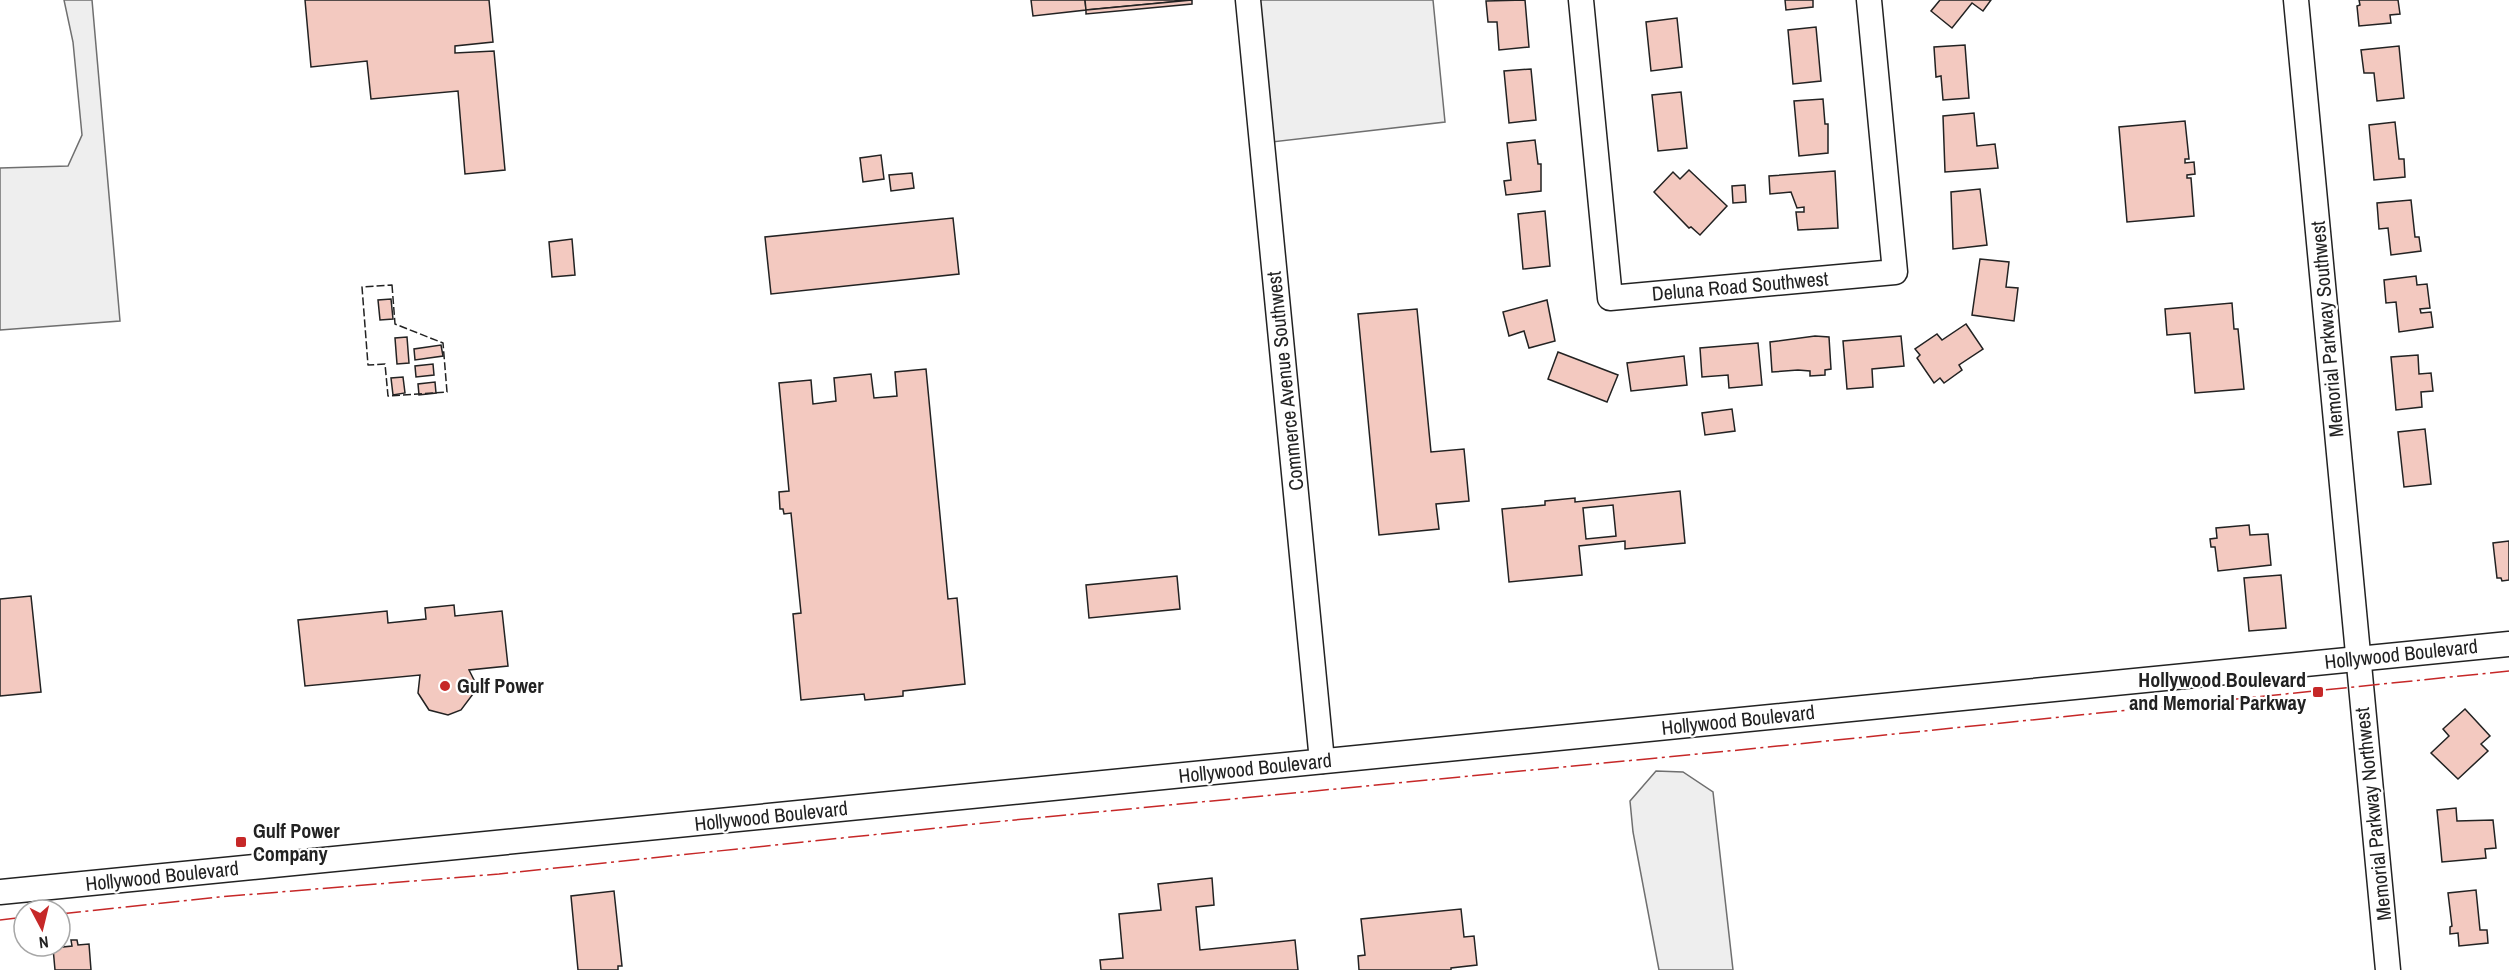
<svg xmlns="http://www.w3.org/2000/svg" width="2509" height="970" viewBox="0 0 2509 970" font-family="'Archivo Narrow',sans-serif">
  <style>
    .green { fill: #eee; stroke: #6f6f6f; stroke-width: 1.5 }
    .building { fill: #f3c9c0; stroke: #222; stroke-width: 1.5; fill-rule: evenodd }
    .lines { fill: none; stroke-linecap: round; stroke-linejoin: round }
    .minor-casing { stroke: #222; stroke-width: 27 }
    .minor { stroke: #fff; stroke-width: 24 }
    .fence { stroke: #222; stroke-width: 1.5; stroke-dasharray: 8 3; stroke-linecap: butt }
    .power { stroke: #c62828; stroke-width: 1.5; stroke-dasharray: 21 4.5 3 4.5; stroke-linecap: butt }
    .poi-dot { fill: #c62828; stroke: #fff; stroke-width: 2 }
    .labels { text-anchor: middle; stroke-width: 4.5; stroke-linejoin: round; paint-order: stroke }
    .street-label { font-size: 20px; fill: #222; stroke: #fff }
    .poi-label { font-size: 20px; font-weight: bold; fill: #222; stroke: #fff; text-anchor: start }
  </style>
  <rect width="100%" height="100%" fill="#fff"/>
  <g class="green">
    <path d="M 64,0 L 92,0 L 120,321 L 0,330 L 0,168 L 68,166 L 82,135 L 73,42 Z"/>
    <path d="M 1259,0 L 1433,0 L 1445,122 L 1272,142 Z"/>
    <path d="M 1656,771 L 1683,772 L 1713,792 L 1733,970 L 1659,970 L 1633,832 L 1630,801 Z"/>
  </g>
  <g class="building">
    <path d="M 305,0 L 489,0 L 493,42 L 455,46 L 455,53 L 494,51 L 505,170 L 465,174 L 458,91 L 371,99 L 367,61 L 311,67 Z"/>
    <path d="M 1031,0 L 1085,0 L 1086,10 L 1033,16 Z"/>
    <path d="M 1085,0 L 1192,0 L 1086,10 Z"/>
    <path d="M 1192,0 L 1192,4 L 1086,14 L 1086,10 Z"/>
    <path d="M 1525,0 L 1529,47 L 1499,50 L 1497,22 L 1488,22 L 1486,1 Z"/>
    <path d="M 1785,0 L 1813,0 L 1813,7 L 1786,10 Z"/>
    <path d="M 1940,0 L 1991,0 L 1983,11 L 1972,3 L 1952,28 L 1931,11 Z"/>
    <path d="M 2359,0 L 2398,0 L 2400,14 L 2390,15 L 2391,23 L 2359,26 L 2357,6 L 2360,5 Z"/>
    <path d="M 1677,18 L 1682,67 L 1651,71 L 1646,22 Z"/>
    <path d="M 1816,27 L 1821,81 L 1793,84 L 1788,30 Z"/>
    <path d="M 1965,45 L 1969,98 L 1943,100 L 1941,76 L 1936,77 L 1934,47 Z"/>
    <path d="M 2399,46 L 2404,98 L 2377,101 L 2374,73 L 2364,73 L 2361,50 Z"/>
    <path d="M 1531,69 L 1536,120 L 1509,123 L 1504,71 Z"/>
    <path d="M 1681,92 L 1687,148 L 1658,151 L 1652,95 Z"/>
    <path d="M 1823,99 L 1825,124 L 1828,124 L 1828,153 L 1799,156 L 1794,101 Z"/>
    <path d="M 1974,113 L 1977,146 L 1995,144 L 1998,168 L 1945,172 L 1943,116 Z"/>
    <path d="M 2185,121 L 2189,159 L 2185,159 L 2185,163 L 2194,162 L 2195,174 L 2187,175 L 2187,178 L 2191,178 L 2194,216 L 2127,222 L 2119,127 Z"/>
    <path d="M 2395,122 L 2399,159 L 2404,159 L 2405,177 L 2374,180 L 2369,125 Z"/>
    <path d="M 1535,140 L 1538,164 L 1541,164 L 1541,191 L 1506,195 L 1504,181 L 1511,180 L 1507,143 Z"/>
    <path d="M 881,155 L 884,179 L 863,182 L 860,158 Z"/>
    <path d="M 1689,170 L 1727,206 L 1700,235 L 1691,227 L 1689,228 L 1654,192 L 1673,172 L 1680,179 Z"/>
    <path d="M 1835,171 L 1838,228 L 1798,230 L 1796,212 L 1804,212 L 1804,207 L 1797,208 L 1791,192 L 1770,194 L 1769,176 Z"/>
    <path d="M 912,173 L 914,188 L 891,191 L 889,175 Z"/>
    <path d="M 1745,185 L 1746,202 L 1733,203 L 1732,186 Z"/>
    <path d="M 1980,189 L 1987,245 L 1953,249 L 1951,192 Z"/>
    <path d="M 2411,200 L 2415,237 L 2419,237 L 2421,251 L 2391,255 L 2388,228 L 2379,229 L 2377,203 Z"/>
    <path d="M 1545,211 L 1550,266 L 1523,269 L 1518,214 Z"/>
    <path d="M 953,218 L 959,274 L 771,294 L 765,237 Z"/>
    <path d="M 572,239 L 575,275 L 552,277 L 549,242 Z"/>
    <path d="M 1980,259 L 2009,262 L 2006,287 L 2018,288 L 2014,321 L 1972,315 Z"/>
    <path d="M 2416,276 L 2417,285 L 2427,284 L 2430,308 L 2420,309 L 2421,313 L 2431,312 L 2433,327 L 2399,332 L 2396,302 L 2386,303 L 2384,280 Z"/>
    <path d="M 391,299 L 393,319 L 380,320 L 378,300 Z"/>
    <path d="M 1547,300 L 1555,341 L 1529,348 L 1524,331 L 1509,336 L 1503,312 Z"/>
    <path d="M 2232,303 L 2234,329 L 2238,329 L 2244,389 L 2195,393 L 2190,333 L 2167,335 L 2165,309 Z"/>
    <path d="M 1417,309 L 1431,452 L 1464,449 L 1469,501 L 1436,504 L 1439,529 L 1379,535 L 1358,314 Z"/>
    <path d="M 1966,324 L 1983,349 L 1959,365 L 1962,370 L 1944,383 L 1940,378 L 1934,383 L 1917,358 L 1920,355 L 1915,349 L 1937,334 L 1942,340 Z"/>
    <path d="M 1815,336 L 1829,337 L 1831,369 L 1825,370 L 1825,375 L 1810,376 L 1810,371 L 1798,370 L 1772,372 L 1770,342 Z"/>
    <path d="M 1901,336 L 1904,366 L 1872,369 L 1873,387 L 1847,389 L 1843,341 Z"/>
    <path d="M 407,337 L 409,363 L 397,364 L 395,338 Z"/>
    <path d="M 1758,343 L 1762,385 L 1729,388 L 1728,375 L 1702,377 L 1700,348 Z"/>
    <path d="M 441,345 L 443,356 L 415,360 L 414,349 Z"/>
    <path d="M 1558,352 L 1618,375 L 1607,402 L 1548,379 Z"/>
    <path d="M 2418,355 L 2419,374 L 2431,373 L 2433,391 L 2421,392 L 2422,407 L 2396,410 L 2391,357 Z"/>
    <path d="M 1684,356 L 1687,385 L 1631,391 L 1627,363 Z"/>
    <path d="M 433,364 L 434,375 L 416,377 L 415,366 Z"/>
    <path d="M 926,369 L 948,599 L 957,598 L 965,684 L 903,691 L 903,696 L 865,700 L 864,694 L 801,700 L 793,614 L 801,613 L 791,513 L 784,514 L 783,509 L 780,509 L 779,492 L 789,491 L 779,383 L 811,380 L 813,404 L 836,401 L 834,378 L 871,374 L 874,398 L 897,396 L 895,372 Z"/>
    <path d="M 403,377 L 405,393 L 393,395 L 391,378 Z"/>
    <path d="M 435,382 L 436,393 L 419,395 L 418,384 Z"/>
    <path d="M 1732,409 L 1735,431 L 1705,435 L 1702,413 Z"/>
    <path d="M 2425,429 L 2431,484 L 2404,487 L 2398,432 Z"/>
    <path d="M 1680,491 L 1685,543 L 1625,549 L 1625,541 L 1579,546 L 1582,575 L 1509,582 L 1502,509 L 1545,505 L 1545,501 L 1575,498 L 1575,502 ZM 1613,505 L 1616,536 L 1586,539 L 1583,508 Z"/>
    <path d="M 2249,525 L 2250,535 L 2268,534 L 2271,565 L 2218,571 L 2215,547 L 2211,547 L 2210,539 L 2217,538 L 2216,528 Z"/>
    <path d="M 2509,541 L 2509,580 L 2502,581 L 2501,578 L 2497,578 L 2493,543 Z"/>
    <path d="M 2281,575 L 2286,628 L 2249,631 L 2244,578 Z"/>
    <path d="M 1177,576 L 1180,609 L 1089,618 L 1086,585 Z"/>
    <path d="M 31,596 L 41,692 L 0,696 L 0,599 Z"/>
    <path d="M 454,605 L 455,616 L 502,611 L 508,666 L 469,670 L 474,680 L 473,694 L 461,710 L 448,715 L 429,710 L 418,693 L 420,675 L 305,686 L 298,620 L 387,611 L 388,623 L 426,619 L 425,608 Z"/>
    <path d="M 2465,709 L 2490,736 L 2481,744 L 2488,751 L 2458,779 L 2431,753 L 2449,736 L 2443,729 Z"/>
    <path d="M 2456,808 L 2457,821 L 2493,820 L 2496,848 L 2485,849 L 2486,858 L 2442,862 L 2437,810 Z"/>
    <path d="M 1212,878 L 1214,905 L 1196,907 L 1200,950 L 1295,940 L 1298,970 L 1101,970 L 1100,960 L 1123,958 L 1119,914 L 1161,910 L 1158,884 Z"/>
    <path d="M 2476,890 L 2480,930 L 2487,930 L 2488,943 L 2459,946 L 2458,933 L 2450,934 L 2450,927 L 2452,926 L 2448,893 Z"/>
    <path d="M 614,891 L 622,966 L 618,966 L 618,970 L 578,970 L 571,896 Z"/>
    <path d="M 1461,909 L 1464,937 L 1474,936 L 1477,965 L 1451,968 L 1451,970 L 1359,970 L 1358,956 L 1365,955 L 1361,919 Z"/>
    <path d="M 71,940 L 77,940 L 78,945 L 89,944 L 91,970 L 55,970 L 53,948 L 72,946 Z"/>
  </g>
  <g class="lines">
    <g class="minor-casing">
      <g id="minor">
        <path d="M 1248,0 L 1322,761"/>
        <path d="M 1581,0 L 1610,298 L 1895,272 L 1869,0"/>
        <path d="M 2296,0 L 2388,970"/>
        <path d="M 0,892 L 2509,644"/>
      </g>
    </g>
    <use href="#minor" class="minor"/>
    <path class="fence" d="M 392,285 L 395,324 L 443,343 L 447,392 L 388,396 L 385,364 L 368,365 L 362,287 Z"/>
    <g class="power">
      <path d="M 60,914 L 219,897 L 499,874 L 1004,821 L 1739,750 L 2509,671"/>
      <path d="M 0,920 L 24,917"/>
    </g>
  </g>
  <g class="poi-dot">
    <circle cx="445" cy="686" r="6"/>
    <rect x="2312" y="686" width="12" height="12" rx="3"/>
    <rect x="235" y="836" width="12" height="12" rx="3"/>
  </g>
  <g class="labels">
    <g class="street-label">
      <text transform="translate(1740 286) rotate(-5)" y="7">Deluna Road Southwest</text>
      <text transform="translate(2327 329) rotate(-95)" y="7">Memorial Parkway Southwest</text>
      <text transform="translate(1285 381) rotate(-96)" y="7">Commerce Avenue Southwest</text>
      <text transform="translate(2401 654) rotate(-6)" y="7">Hollywood Boulevard</text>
      <text transform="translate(1738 720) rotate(-6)" y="7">Hollywood Boulevard</text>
      <text transform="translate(1255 768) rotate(-6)" y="7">Hollywood Boulevard</text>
      <text transform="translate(2373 814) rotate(-96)" y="7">Memorial Parkway Northwest</text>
      <text transform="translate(771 816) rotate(-6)" y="7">Hollywood Boulevard</text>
      <text transform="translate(162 876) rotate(-6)" y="7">Hollywood Boulevard</text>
    </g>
    <g class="poi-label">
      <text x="2306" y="687" text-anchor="end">Hollywood Boulevard<tspan x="2306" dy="23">and Memorial Parkway</tspan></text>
      <text x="457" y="693">Gulf Power</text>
      <text x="253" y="838">Gulf Power<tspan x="253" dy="23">Company</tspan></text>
    </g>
  </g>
  <g transform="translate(42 928) rotate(173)"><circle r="28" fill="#ffffff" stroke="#a7a7a7" stroke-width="1.5"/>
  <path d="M0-4.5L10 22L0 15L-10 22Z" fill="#c62828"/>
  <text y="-9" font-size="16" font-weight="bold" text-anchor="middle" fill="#222222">N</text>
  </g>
</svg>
